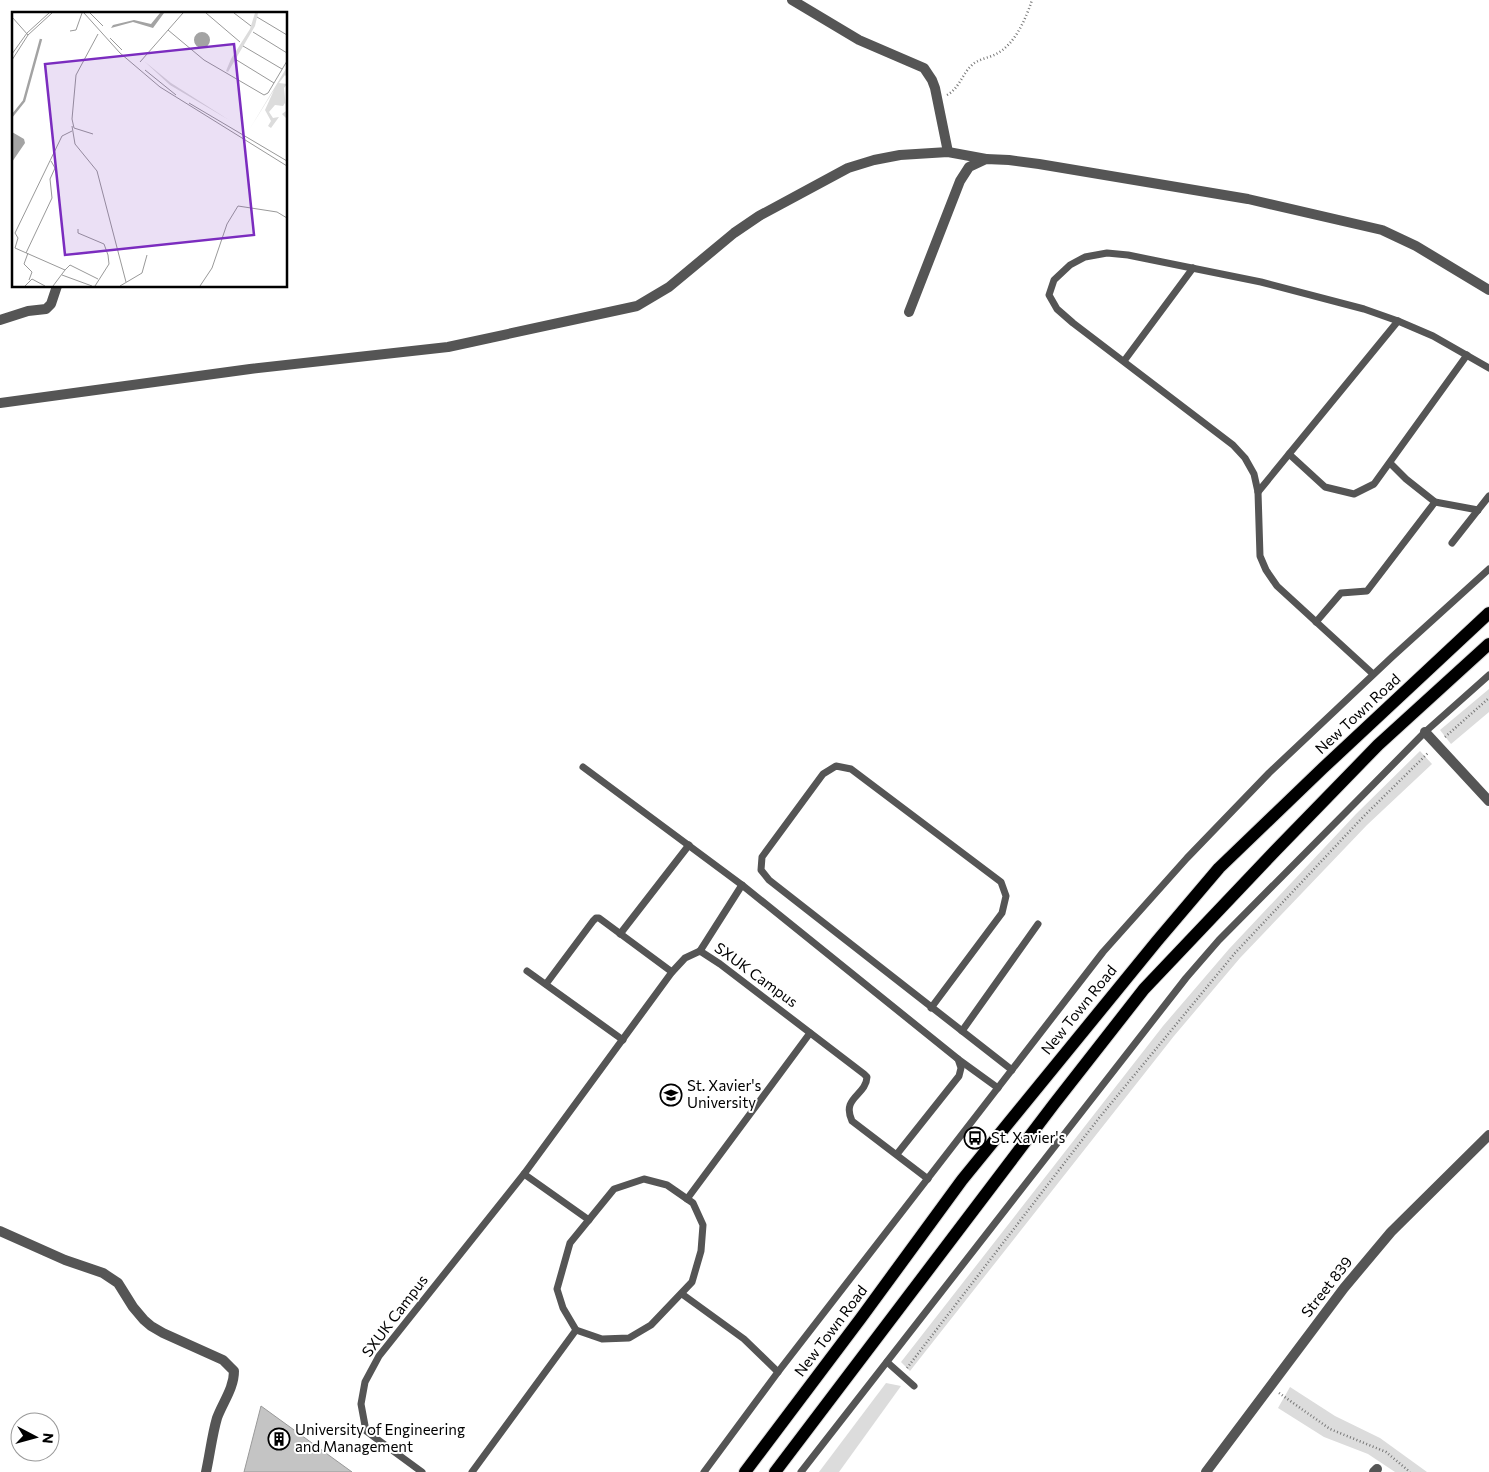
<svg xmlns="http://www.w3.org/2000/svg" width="1489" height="1472" viewBox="0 0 1489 1472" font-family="Commissioner,sans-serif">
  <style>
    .green { fill: #dcdcdc }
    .building { fill: #c4c4c4; stroke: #999 }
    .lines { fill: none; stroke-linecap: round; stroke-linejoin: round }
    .primary-casing { stroke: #dbdbdb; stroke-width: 14 }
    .path { stroke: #777; stroke-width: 2.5; stroke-dasharray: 1 2.5; stroke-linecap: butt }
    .lane { stroke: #555; stroke-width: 7 }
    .street { stroke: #555; stroke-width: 10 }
    .primary { stroke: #000; stroke-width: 12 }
    .labels { text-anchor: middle; stroke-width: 4; stroke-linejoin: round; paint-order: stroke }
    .street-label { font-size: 15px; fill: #000; stroke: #fff }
    .poi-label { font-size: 15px; fill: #000; stroke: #fff; text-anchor: start }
    .inset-river { fill: none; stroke: #a3a3a3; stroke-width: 2.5 }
    .inset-road { fill: none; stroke: #999; stroke-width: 1 }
    .view { fill: #7b2cbf; fill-opacity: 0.15; stroke: #7b2cbf; stroke-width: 2.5 }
    .inset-edge { fill: none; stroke: #000; stroke-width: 2.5 }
  </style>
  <rect width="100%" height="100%" fill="#fff"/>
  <g class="green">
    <path d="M 1489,689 L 1489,712 L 1451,744 L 1440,730 Z"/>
    <path d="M 1420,751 L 1432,764 L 1367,825 L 1240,958 L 1174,1036 L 910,1371 L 901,1362 L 1163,1026 L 1229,949 L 1356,814 Z"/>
    <path d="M 886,1383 L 901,1386 L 839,1472 L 819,1472 Z"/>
    <path d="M 1290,1387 L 1335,1416 L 1380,1438 L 1427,1472 L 1395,1472 L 1368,1454 L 1324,1437 L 1278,1408 Z"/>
  </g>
  <path class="building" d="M 261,1406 L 352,1472 L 244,1472 Z"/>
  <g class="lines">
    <g class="primary-casing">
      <g id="primary">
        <path d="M 745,1472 L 861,1318 L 962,1180 L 1157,941 L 1219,868 L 1323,768 L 1489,613"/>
        <path d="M 775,1472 L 1054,1104 L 1144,989 L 1275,851 L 1378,745 L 1489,644"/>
      </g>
    </g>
    <g class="path">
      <path d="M 947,95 C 959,89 962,74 972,65 C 978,59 989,58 996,54 C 1015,45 1026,18 1032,0"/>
      <path d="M 1445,737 L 1489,698"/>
      <path d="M 907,1368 L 1099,1118 L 1235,953 L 1363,817 L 1428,753"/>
      <path d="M 1279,1393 L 1330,1429 L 1386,1452 L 1410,1472"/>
    </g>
    <g class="lane">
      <path d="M 1124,361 L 1193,268"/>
      <path d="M 1289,454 L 1325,487 L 1354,494 L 1374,484 L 1467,355"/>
      <path d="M 1390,463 L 1406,479 L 1435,502 L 1478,510"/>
      <path d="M 1258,492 L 1398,321"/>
      <path d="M 1452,543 L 1489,496"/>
      <path d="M 1316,622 L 1341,593 L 1367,591 L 1435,502"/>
      <path d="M 1373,674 L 1277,586 L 1266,570 L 1260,556 L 1258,492 L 1254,474 L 1245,458 L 1233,445 L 1073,323 L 1057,309 L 1049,295 L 1054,280 L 1070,265 L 1085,257 L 1107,253 L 1128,255 L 1261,282 L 1364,309 L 1398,321 L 1433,336 L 1489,368"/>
      <path d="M 583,767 L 742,885 L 958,1059 L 961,1068 L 959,1076 L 897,1154"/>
      <path d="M 620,934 L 689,845"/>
      <path d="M 700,951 L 742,885"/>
      <path d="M 527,971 L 623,1040"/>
      <path d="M 546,984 L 593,921 L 596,918 L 599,918 L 672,972"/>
      <path d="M 931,1008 L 1002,913 L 1006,896 L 1001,882 L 851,769 L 836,766 L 823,774 L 762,857 L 761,870 L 769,880 L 1012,1070"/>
      <path d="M 962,1031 L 1038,924"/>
      <path d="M 958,1059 L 998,1088"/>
      <path d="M 524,1174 L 672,972 L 685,958 L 700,951 L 720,964 L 864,1074 L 867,1077 C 866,1096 841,1097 852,1121 L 928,1179"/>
      <path d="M 644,1179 L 667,1185 L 693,1203 L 703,1225 L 701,1251 L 692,1282 L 651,1325 L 629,1338 L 602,1339 L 576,1330 L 563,1308 L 557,1289 L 570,1243 L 614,1189 Z"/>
      <path d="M 687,1199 L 810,1033"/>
      <path d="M 682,1294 L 744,1339 L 778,1372"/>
      <path d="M 887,1362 L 914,1386"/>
      <path d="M 422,1472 L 366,1431 L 361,1404 L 365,1382 L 379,1356 L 524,1174 L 589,1220"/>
      <path d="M 472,1472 L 576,1330"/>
      <path d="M 704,1472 L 778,1372 L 1103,952 L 1187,858 L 1269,773 L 1392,657 L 1489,569"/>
      <path d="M 801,1472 L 1186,978 L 1219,940 L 1349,809 L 1425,732 L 1489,675"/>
    </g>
    <g class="street">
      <path d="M 792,0 L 859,40 L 924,68 L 932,80 L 935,88 L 948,152"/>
      <path d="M 909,312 L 960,181 L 969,167 L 986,159 L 1009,160 L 1039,164 L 1248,199 L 1382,230 L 1416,246 L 1489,290"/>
      <path d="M 0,320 L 28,311 L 46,309 L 51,304 L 57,286"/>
      <path d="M 0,403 L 250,369 L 448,347 L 637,306 L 669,287 L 734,233 L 759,216 L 848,168 L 874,160 L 900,155 L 948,152 L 986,159"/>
      <path d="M 1425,732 L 1489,801"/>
      <path d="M 0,1231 L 65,1260 L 103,1273 L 118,1283 L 133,1307 L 144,1320 L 151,1326 L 163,1333 L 223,1360 L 234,1371 C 234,1388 223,1402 217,1418 C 212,1435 210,1454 206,1472"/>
      <path d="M 1206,1472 L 1344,1288 L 1391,1232 L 1489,1135"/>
      <path d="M 1374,1472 L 1377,1469"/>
    </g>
    <use href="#primary" class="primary"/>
  </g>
  <defs>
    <g id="university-ring" transform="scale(1.125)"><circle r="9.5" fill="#fff" stroke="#000" stroke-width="1.5"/><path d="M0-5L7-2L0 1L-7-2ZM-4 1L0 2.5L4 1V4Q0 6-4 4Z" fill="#000"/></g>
    <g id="bus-ring" transform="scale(1.125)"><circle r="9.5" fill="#fff" stroke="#000" stroke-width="1.5"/><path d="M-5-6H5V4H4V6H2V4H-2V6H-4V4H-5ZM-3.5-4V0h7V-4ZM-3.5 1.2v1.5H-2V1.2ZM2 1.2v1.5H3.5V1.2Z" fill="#000"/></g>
    <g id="building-ring" transform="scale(1.125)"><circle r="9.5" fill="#fff" stroke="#000" stroke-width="1.5"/><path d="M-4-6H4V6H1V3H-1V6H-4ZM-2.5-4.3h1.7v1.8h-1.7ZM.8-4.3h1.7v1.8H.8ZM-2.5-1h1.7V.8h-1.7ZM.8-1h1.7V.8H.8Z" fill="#000"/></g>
  </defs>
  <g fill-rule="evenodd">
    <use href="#university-ring" x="671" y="1095"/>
    <use href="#bus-ring" x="975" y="1138"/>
    <use href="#building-ring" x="279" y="1439"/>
  </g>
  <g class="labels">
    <g class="street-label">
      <text transform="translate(1358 714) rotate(-43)" y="5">New Town Road</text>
      <text transform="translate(756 975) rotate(36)" y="5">SXUK Campus</text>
      <text transform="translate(1079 1010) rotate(-51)" y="5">New Town Road</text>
      <text transform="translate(1327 1287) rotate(-52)" y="5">Street 839</text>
      <text transform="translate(395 1316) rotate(-53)" y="5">SXUK Campus</text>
      <text transform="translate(831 1331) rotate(-53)" y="5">New Town Road</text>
    </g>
    <g class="poi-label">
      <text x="687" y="1091">St. Xavier's<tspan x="687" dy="17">University</tspan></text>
      <text x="991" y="1143">St. Xavier's</text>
      <text x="295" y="1435">University of Engineering<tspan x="295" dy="17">and Management</tspan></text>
    </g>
  </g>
  <g transform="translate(12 12)">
    <rect width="275" height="275" fill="#fff"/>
    <path d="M 243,1 L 246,1 L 243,14 L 216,60 L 214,59 L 219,47 L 238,17 ZM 132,49 L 159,71 L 217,108 L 158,73 ZM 275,55 L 275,65 L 273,63 L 267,71 L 275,72 L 272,76 L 275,107 L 270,102 L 274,99 L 273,91 L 271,94 L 263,93 L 257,100 L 261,106 L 267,105 L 259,116 L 256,114 L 259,109 L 253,98 L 262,78 L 237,118 Z" fill="#dcdcdc"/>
    <path d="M 148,1 L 152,1 L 141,16 L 121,10 L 99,16 L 101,13 L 122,8 L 139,12 ZM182 28a8 8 0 1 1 16 0a8 8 0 1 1-16 0ZM 0,120 L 12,127 L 13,131 L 0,150 Z" fill="#a3a3a3"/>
    <path class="inset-river" d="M 0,104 L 12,89 L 29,27"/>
    <path class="inset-road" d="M 72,1 L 108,41 L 148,75 L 275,154M 78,1 L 91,14M 194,1 L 228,30M 222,1 L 239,14M 0,5 L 16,23M 245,5 L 275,23M 156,18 L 192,48 L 252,83 L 256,81 L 275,49M 58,19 L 64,18 L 70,1M 241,20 L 275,41M 98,26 L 110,38M 231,34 L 270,57M 0,42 L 15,21 L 37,1M 223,47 L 262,71M 0,48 L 16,23 L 40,1M 128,50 L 171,1M 133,58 L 164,83M 177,91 L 275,149M 60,114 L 63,132 L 85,159 L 114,270M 81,122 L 62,116 L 60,107 L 64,63 L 86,22M 66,217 L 66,221 L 92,232 L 96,243 L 97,252 L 83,274M 14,241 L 40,186 L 38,167 L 43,156 L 39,149M 16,241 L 12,252 L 20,260 L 17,268M 53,258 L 58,253 L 86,267M 50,263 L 80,274M 13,274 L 20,267 L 33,274M 41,274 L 53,258 L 3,236 L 6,226 L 3,221 L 50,124 L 60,119M 108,274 L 130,261 L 135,243M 188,274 L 200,256 L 215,212 L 226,194 L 265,200 L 275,206"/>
    <path class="view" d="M 222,32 L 242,223 L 53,243 L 33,52 Z"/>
    <rect width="275" height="275" class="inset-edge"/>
  </g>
  <g transform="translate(35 1437) rotate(96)"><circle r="24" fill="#ffffff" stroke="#999999"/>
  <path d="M0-4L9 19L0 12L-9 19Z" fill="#000000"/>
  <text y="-8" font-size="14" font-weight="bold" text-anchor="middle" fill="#000000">N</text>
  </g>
</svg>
